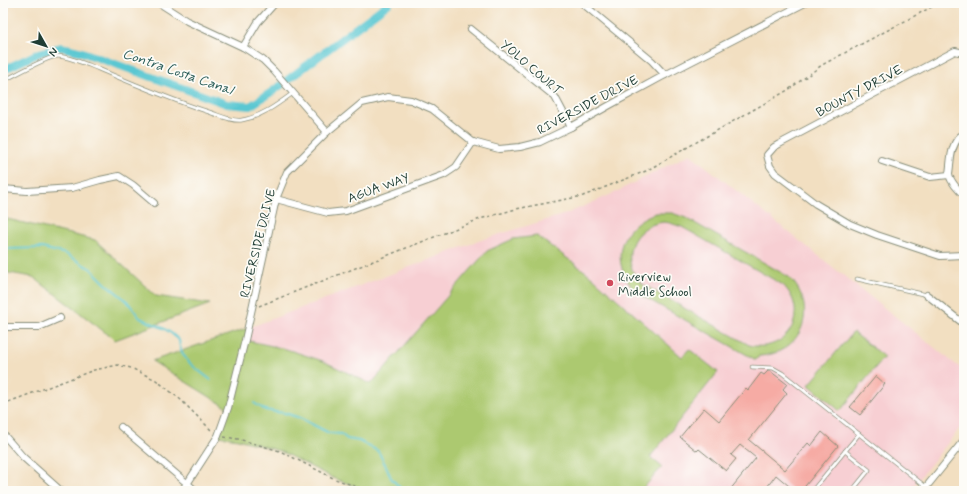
<svg xmlns="http://www.w3.org/2000/svg" width="967" height="494" viewBox="0 0 967 494" font-family="Mynerve,sans-serif">
  <style>
    .built { fill: #f7cfd3 }
    .green { fill: #acc970; stroke: #668352; fill-rule: evenodd }
    .lines { fill: none; stroke-linecap: round; stroke-linejoin: round }
    .stream { stroke: #5ac7d2; stroke-width: 2 }
    .canal { stroke: #5ac7d2; stroke-width: 8 }
    .building { fill: #f6aba4 }
    .service-casing { stroke: #888e7a; stroke-width: 4.5 }
    .minor-casing { stroke: #888e7a; stroke-width: 8 }
    .path { stroke: #888e7a; stroke-width: 1.5; stroke-dasharray: 3 3; stroke-linecap: butt }
    .service { stroke: #fff; stroke-width: 3 }
    .minor { stroke: #fff; stroke-width: 6 }
    .poi-dot { fill: #d1495b; stroke: #fdfcf7; stroke-width: 1.5 }
    .labels { text-anchor: middle; stroke-width: 3.5; stroke-linejoin: round; paint-order: stroke }
    .street-label { font-size: 13px; fill: #1f3d34; stroke: #fdfcf7 }
    .poi-label { font-size: 13px; fill: #1f3d34; stroke: #fdfcf7; text-anchor: start }
    .water-label { font-size: 14px; font-style: italic; fill: #2e605c; stroke: #fdfcf7 }
  </style>
  <rect width="100%" height="100%" fill="#fdfcf7"/>
  <filter id="ink" filterUnits="userSpaceOnUse"><feTurbulence type="fractalNoise" baseFrequency=".025" numOctaves="2"/><feDisplacementMap in="SourceGraphic" scale="8" xChannelSelector="R" yChannelSelector="G"/><feConvolveMatrix kernelMatrix="1 2 1 2 8 2 1 2 1" color-interpolation-filters="sRGB"/></filter>
  <filter id="wash" filterUnits="userSpaceOnUse"><feTurbulence type="fractalNoise" baseFrequency=".012" numOctaves="4" result="noise"/><feDisplacementMap in="SourceGraphic" scale="16" xChannelSelector="R" yChannelSelector="G"/><feGaussianBlur stdDeviation="0.9" result="paint"/><feColorMatrix in="noise" values="0 0 0 0 0 0 0 0 0 0 0 0 0 0 0 0 0 1.4 0 .05"/><feComposite in="paint" operator="in"/></filter>
  <g filter="url(#wash)">
    <rect width="100%" height="100%" fill="#f2dfc1"/>
    <path class="built" d="M 690,154 L 964,371 L 964,423 L 909,491 L 530,491 L 371,384 L 323,361 L 286,349 L 245,340 L 248,328 L 484,239 L 566,214 L 612,194 Z"/>
    <g class="green">
      <path d="M 656,213 L 672,213 L 686,218 L 789,277 C 820,308 802,354 759,356 L 756,360 L 630,289 L 631,286 C 609,257 622,223 656,213 ZM 664,222 L 670,223 L 682,227 L 783,285 C 811,313 787,354 749,345 L 642,284 C 618,260 631,225 664,222 Z"/>
      <path d="M 3,218 L 95,240 L 156,296 L 210,304 L 115,340 L 33,277 L 3,272 Z"/>
      <path d="M 537,236 L 590,275 L 682,357 L 689,349 L 718,372 L 650,457 L 662,467 L 641,491 L 369,491 L 335,479 L 280,451 L 238,439 L 218,436 L 228,408 L 152,361 L 248,328 L 245,340 L 286,349 L 323,361 L 371,384 L 487,251 L 513,239 Z"/>
      <path d="M 853,332 L 884,357 L 840,411 L 809,385 Z"/>
    </g>
    <g class="lines">
      <g class="stream">
        <path d="M 3,249 L 42,248 L 66,254 L 91,269 L 106,284 L 127,301 L 140,318 L 163,328 L 171,333 L 179,340 C 180,360 197,369 211,380"/>
        <path d="M 254,403 L 265,410 L 276,412 L 285,413 L 300,418 L 329,433 L 341,434 L 347,439 L 359,441 L 378,451 L 387,468 L 391,478 L 403,491"/>
      </g>
      <path class="canal" d="M 3,70 L 39,53 L 61,47 L 79,51 L 227,104 L 250,106 L 273,91 L 389,3"/>
    </g>
    <g id="blocks">
      <g class="building">
        <path d="M 768,371 L 770,371 L 787,384 L 783,389 L 787,393 L 749,440 L 785,470 L 808,443 L 811,446 L 822,432 L 838,446 L 801,491 L 795,491 L 776,475 L 764,491 L 729,491 L 756,458 L 740,445 L 731,455 L 736,459 L 726,471 L 699,449 L 697,451 L 680,437 L 704,408 L 719,421 L 746,388 L 748,390 L 761,373 L 764,375 Z"/>
        <path d="M 876,376 L 885,384 L 860,415 L 850,407 Z"/>
      </g>
    </g>
  </g>
  <g filter="url(#ink)">
    <use href="#blocks" fill-opacity="0" stroke="#888e7a" stroke-width="1"/>
    <g class="lines">
      <g class="service-casing">
        <g id="service">
          <path d="M 3,81 C 15,75 48,56 58,56 C 69,57 80,62 89,65 C 129,82 168,99 209,112 C 219,115 232,122 242,120 C 261,117 278,104 293,93"/>
          <path d="M 857,279 L 927,295"/>
          <path d="M 752,367 L 773,368 L 782,373 L 926,487"/>
          <path d="M 845,451 L 869,470 L 852,491"/>
          <path d="M 814,491 L 813,490 L 859,434"/>
        </g>
      </g>
      <g class="minor-casing">
        <g id="minor">
          <path d="M 159,3 L 187,21 L 243,47 L 263,60 L 274,71 L 327,132"/>
          <path d="M 582,3 L 652,61 L 665,75"/>
          <path d="M 471,29 L 555,97 L 571,127"/>
          <path d="M 243,47 L 258,22 L 275,3"/>
          <path d="M 964,53 L 955,51 L 783,142 L 774,147 L 767,155 L 770,166 L 775,173 L 816,204 L 850,224 L 877,235 L 940,256 L 964,255"/>
          <path d="M 964,134 C 953,139 951,154 950,165 C 950,168 949,172 949,174 C 950,181 959,191 964,195"/>
          <path d="M 882,161 L 930,177 L 949,175"/>
          <path d="M 3,189 L 27,191 L 72,188 L 100,180 L 119,176 L 133,185 L 154,203"/>
          <path d="M 276,199 L 328,213 L 346,211 L 444,175 L 456,167 L 473,142"/>
          <path d="M 927,295 L 964,324"/>
          <path d="M 3,327 L 39,327 L 60,318"/>
          <path d="M 121,427 L 196,491"/>
          <path d="M 3,434 L 23,457 L 61,491"/>
          <path d="M 181,491 L 187,484 L 218,436 L 228,408 L 245,340 L 276,199 L 287,172 L 327,132 L 362,103 L 388,97 L 411,100 L 432,109 L 473,142 L 499,149 L 520,147 L 540,142 L 571,127 L 610,105 L 665,75 L 805,3"/>
          <path d="M 923,491 L 964,440"/>
        </g>
      </g>
      <g class="path">
        <path d="M 259,306 L 480,219 L 516,209 L 583,196 L 646,171 L 788,90 L 822,65 L 939,3"/>
        <path d="M 3,404 L 94,370 L 118,365 L 131,368 L 156,380 L 181,400 L 213,432"/>
        <path d="M 224,437 L 238,439 L 280,451 L 335,479 L 369,491"/>
      </g>
      <use href="#service" class="service"/>
      <use href="#minor" class="minor"/>
    </g>
  </g>
  <circle class="poi-dot" cx="610" cy="283" r="4"/>
  <g class="labels">
    <g class="street-label">
      <text transform="translate(532 67) rotate(41)" y="5">YOLO COURT</text>
      <text transform="translate(859 90) rotate(-28)" y="5">BOUNTY DRIVE</text>
      <text transform="translate(587 104) rotate(-28)" y="5">RIVERSIDE DRIVE</text>
      <text transform="translate(378 187) rotate(-20)" y="5">AGUA WAY</text>
      <text transform="translate(257 243) rotate(-76)" y="5">RIVERSIDE DRIVE</text>
    </g>
    <g class="poi-label">
      <text x="618" y="281">Riverview<tspan x="618" dy="15">Middle School</tspan></text>
    </g>
    <g class="water-label">
      <text transform="translate(178 71) rotate(19)" y="5">Contra Costa Canal</text>
    </g>
  </g>
  <rect width="967" height="494" fill="none" stroke="#fdfcf7" stroke-width="16"/>
  <g transform="translate(46 46) rotate(129)" stroke="#fdfcf7" stroke-width="3" paint-order="stroke">
  <path d="M0-3L7 15L0 10L-7 15Z" fill="#1f3d34"/>
  <text y="-6" font-size="11" font-weight="bold" text-anchor="middle" fill="#1f3d34">N</text>
  </g>
</svg>
